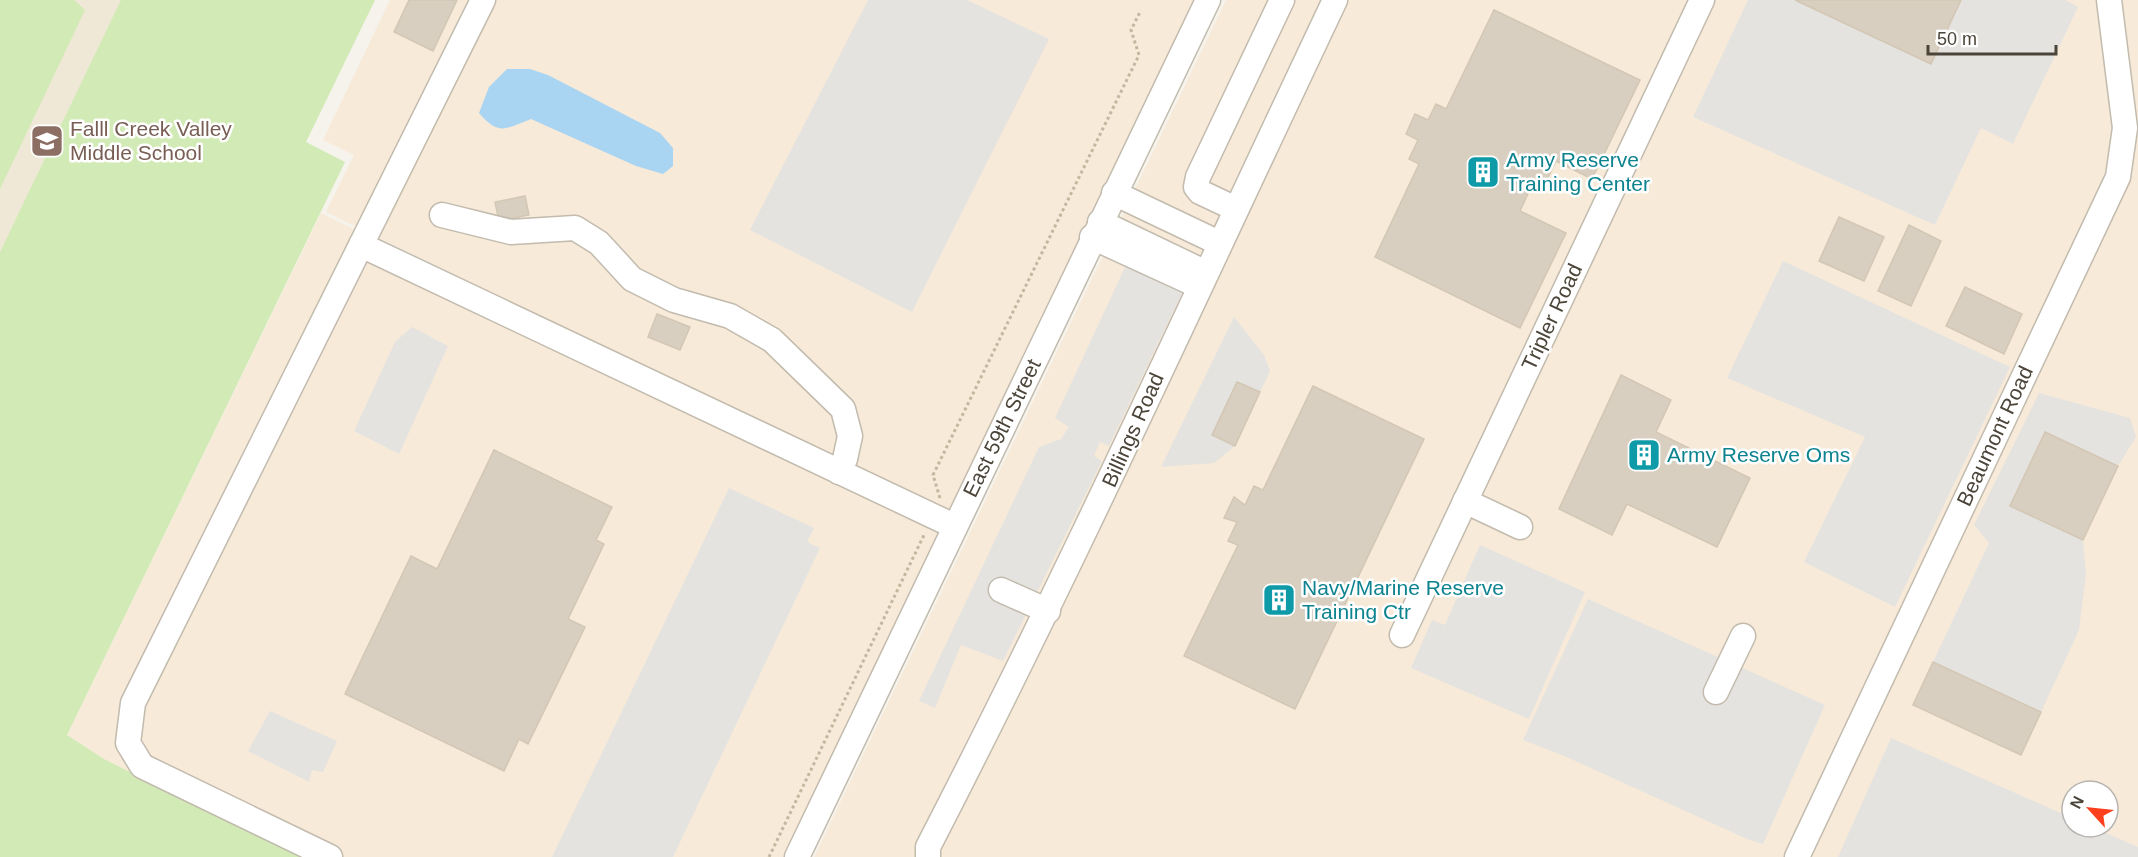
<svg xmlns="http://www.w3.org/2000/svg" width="2138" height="857" viewBox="0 0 2138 857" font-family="Helvetica,sans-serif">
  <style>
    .commercial { fill: #f7ead8; fill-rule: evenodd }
    .education { fill: #efe8d6 }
    .green { fill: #d2eab5 }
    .parking { fill: #e5e3e0 }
    .water { fill: #a9d4f2 }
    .building { fill: #d8cfc1; stroke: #d3c7b4; stroke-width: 1.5 }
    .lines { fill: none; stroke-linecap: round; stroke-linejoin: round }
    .minor-casing { stroke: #c2bbae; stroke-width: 27 }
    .path { stroke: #c4b79f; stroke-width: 3; stroke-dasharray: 3 3; stroke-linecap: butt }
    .minor { stroke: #fff; stroke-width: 24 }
    .labels { text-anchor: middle; stroke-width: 5; stroke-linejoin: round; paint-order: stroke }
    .education-label { font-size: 21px; fill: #785e54; stroke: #fff; text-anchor: start }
    .culture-label { font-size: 21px; fill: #0d838f; stroke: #fff; text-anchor: start }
    .street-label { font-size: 21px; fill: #4b4439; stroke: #fff }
  </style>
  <rect width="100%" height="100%" fill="#f6f3ec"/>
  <g class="commercial">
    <path d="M 390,0 L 1202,0 L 951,516 L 326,212 L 354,155 L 323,140 Z"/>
    <path d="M 1226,0 L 2138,0 L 2138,857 L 814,857 ZM 2072,791 L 2108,791 L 2108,827 L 2072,827 Z"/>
    <path d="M 321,213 L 950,521 L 788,857 L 301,857 L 104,759 L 67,735 Z"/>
  </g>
  <path class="education" d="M 0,0 L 162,0 L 0,281 Z"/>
  <g class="green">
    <path d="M 0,0 L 74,0 L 85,10 L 0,189 Z"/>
    <path d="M 121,0 L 375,0 L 306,142 L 345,162 L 67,735 L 104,759 L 301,857 L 0,857 L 0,252 Z"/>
  </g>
  <g class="parking">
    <path d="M 868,0 L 967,0 L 1049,39 L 912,312 L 750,230 Z"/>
    <path d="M 1748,0 L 1795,0 L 1931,64 L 1961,0 L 2065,0 L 2078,7 L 2013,144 L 1981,128 L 1935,225 L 1693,117 Z"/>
    <path d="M 1783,261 L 2010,367 L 1895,607 L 1804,562 L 1865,437 L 1727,378 Z"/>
    <path d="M 1126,265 L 1183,291 L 1109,446 L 1100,442 L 1094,456 L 1102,461 L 1003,661 L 961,645 L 935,708 L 919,701 L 1039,447 L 1061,439 L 1069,427 L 1055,418 Z"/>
    <path d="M 1234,317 L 1264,355 L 1270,371 L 1260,392 L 1237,382 L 1212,435 L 1235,446 L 1214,463 L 1161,467 Z"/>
    <path d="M 412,327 L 448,346 L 399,454 L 354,431 L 395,342 Z"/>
    <path d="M 2039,393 L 2130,418 L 2136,437 L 2118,466 L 2044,432 L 2010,506 L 2083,540 L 2086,575 L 2079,630 L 2041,712 L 1933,662 L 1989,543 L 1974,525 Z"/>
    <path d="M 729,488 L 814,528 L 807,542 L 820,548 L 673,857 L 552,857 Z"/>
    <path d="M 1480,545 L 1585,592 L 1529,719 L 1411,668 L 1432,620 L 1445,625 Z"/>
    <path d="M 1588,599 L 1825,705 L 1763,844 L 1747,839 L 1562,755 L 1523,740 Z"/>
    <path d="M 270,711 L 337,741 L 323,772 L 312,770 L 309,782 L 248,751 Z"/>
    <path d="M 1891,738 L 2072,818 L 2072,827 L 2092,827 L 2138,847 L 2138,857 L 1838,857 Z"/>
  </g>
  <path class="water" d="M 507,69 L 530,69 L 548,75 L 660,133 L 673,148 L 673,166 L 663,174 L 636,166 L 531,119 C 505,129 499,136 479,113 L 489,87 Z"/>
  <g class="building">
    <path d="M 409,0 L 457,0 L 433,51 L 394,32 Z"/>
    <path d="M 1795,0 L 1961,0 L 1931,64 Z"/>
    <path d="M 1494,10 L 1640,80 L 1592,179 L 1556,161 L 1542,190 L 1532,185 L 1520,211 L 1566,233 L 1520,328 L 1375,257 L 1419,164 L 1409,159 L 1418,140 L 1406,134 L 1415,114 L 1428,120 L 1436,104 L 1446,109 Z"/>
    <path d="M 525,196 L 529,215 L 499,221 L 495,202 Z"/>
    <path d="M 1839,217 L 1884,237 L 1864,281 L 1819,261 Z"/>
    <path d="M 1909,225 L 1941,241 L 1911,306 L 1878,291 Z"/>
    <path d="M 1965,287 L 2022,314 L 2004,354 L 1946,326 Z"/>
    <path d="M 657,314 L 690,327 L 680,350 L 648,337 Z"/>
    <path d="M 1621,375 L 1671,400 L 1656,432 L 1750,478 L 1717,547 L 1627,504 L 1612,535 L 1559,509 Z"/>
    <path d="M 1237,382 L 1260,392 L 1235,446 L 1212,435 Z"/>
    <path d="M 1313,386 L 1424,439 L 1295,709 L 1184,656 L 1238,545 L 1228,541 L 1237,522 L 1224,518 L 1234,497 L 1245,505 L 1254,486 L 1263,490 Z"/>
    <path d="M 2045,432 L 2118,466 L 2083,540 L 2010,506 Z"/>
    <path d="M 494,450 L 612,507 L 596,540 L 604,544 L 568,619 L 585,627 L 528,744 L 519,739 L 504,771 L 345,694 L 411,556 L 437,569 Z"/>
    <path d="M 1933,662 L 2041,712 L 2021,755 L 1913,705 Z"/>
  </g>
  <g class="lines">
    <g class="minor-casing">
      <g id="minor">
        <path d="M 1114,193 L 1219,243"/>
        <path d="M 1236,209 L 1200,192 L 1196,187 L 1198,177 L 1282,0"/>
        <path d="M 442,215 L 511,232 L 575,228 L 599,243 L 632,279 L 674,300 L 730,316 L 772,340 L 843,409 L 850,436 L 845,459 L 839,472"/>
        <path d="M 1100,222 L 1200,270"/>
        <path d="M 1092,237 L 1199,286"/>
        <path d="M 361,245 L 954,526"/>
        <path d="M 1465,501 L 1520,527"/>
        <path d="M 1001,590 L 1048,611"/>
        <path d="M 1402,635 L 1702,0"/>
        <path d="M 1716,692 L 1743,636"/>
        <path d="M 330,857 L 142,766 L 128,743 L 133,703 L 483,0"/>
        <path d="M 797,857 C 932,570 1070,285 1208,0"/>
        <path d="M 928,857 L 928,847 C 1072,568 1201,283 1335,0"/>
        <path d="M 1797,857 L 2118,177 L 2125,128 L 2109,0"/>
      </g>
    </g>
    <g class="path">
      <path d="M 940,498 L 933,475 L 1139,55 L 1131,30 L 1140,12"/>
      <path d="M 769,857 L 924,535"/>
    </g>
    <use href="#minor" class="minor"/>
  </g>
  <defs>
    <g id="school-square" transform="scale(1.725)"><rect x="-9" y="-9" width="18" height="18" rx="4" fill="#8d6e63" stroke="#fff"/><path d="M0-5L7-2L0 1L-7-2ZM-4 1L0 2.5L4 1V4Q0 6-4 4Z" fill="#fff"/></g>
    <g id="building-square" transform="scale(1.725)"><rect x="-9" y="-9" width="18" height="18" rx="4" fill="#0f9aa8" stroke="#fff"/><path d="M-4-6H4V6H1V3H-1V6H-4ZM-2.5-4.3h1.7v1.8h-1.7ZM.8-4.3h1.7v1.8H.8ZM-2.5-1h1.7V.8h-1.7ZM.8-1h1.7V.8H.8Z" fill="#fff"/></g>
  </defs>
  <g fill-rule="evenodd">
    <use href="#school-square" x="47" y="141"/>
    <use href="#building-square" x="1483" y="172"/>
    <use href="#building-square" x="1644" y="455"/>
    <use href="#building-square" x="1279" y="600"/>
  </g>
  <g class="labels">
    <g class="education-label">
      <text x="70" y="136">Falll Creek Valley<tspan x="70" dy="24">Middle School</tspan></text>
    </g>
    <g class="culture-label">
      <text x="1506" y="167">Army Reserve<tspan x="1506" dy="24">Training Center</tspan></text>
      <text x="1667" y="462">Army Reserve Oms</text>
      <text x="1302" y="595">Navy/Marine Reserve<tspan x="1302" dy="24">Training Ctr</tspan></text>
    </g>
    <g class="street-label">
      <text transform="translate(1552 317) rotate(-65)" y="7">Tripler Road</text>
      <text transform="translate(1002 428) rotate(-64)" y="7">East 59th Street</text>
      <text transform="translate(1133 430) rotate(-66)" y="7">Billings Road</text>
      <text transform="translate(1995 436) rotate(-65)" y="7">Beaumont Road</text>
    </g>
  </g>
  <g transform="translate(2090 809) rotate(297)"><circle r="28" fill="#ffffff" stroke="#b7b4b0" stroke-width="1.5"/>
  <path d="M0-4.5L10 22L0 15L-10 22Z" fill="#fc3f1d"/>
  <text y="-9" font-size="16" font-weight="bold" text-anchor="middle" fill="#4b4439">N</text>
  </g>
  <path d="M1928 45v9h128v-9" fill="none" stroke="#4b4439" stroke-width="3"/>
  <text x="1937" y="45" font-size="18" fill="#4b4439" stroke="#ffffff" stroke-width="4.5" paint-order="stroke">50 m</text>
</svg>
